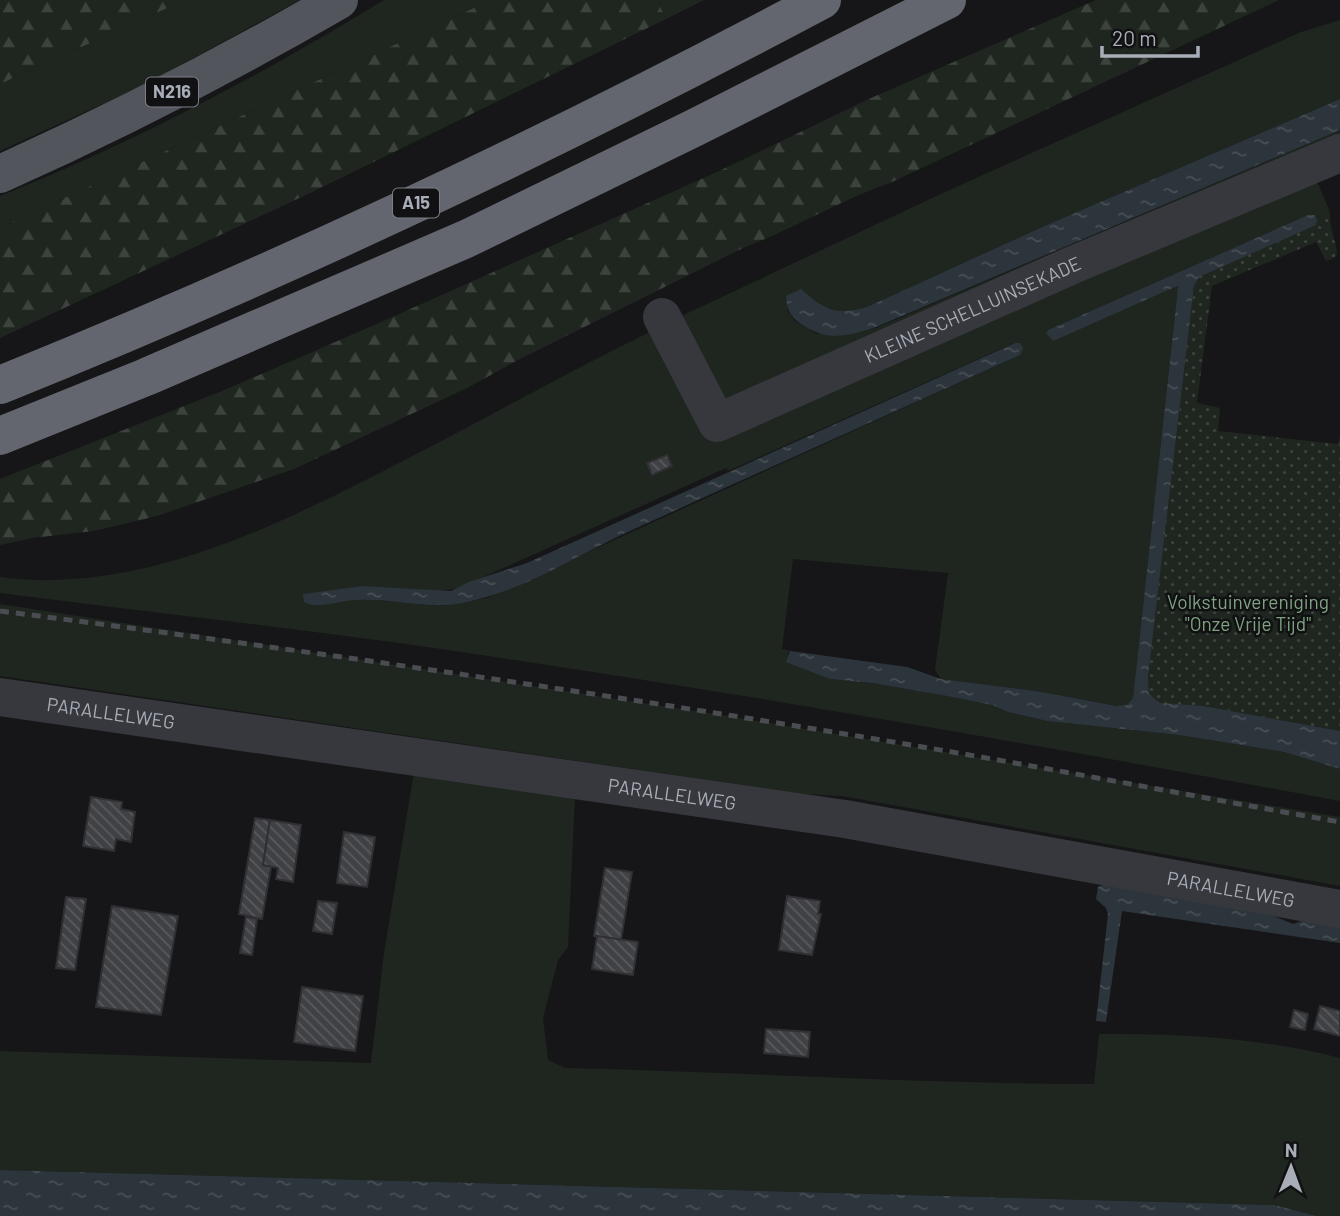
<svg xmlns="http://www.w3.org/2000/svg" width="1340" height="1216" viewBox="0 0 1340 1216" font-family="Barlow,sans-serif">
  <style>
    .grass { fill: #1e261f; fill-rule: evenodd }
    .forest { fill: url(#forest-firs) }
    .garden { fill: url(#garden-dots) }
    .water { fill: url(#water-ripples) }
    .building { fill: url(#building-back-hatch); stroke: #303034; stroke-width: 2 }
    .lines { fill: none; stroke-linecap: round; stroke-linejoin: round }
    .minor { stroke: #37383d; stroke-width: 38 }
    .major { stroke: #53555c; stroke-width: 38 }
    .highway { stroke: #63666e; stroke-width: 38 }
    .rail { stroke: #4a4c52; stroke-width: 5; stroke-dasharray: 9 7; stroke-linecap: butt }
    .labels { text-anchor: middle; stroke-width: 5; stroke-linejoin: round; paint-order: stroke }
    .shield { fill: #111113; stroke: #7b7e86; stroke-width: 2 }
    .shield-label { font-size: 18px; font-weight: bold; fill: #a8adb8 }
    .street-label { font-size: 19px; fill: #a8adb8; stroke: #111113 }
    .park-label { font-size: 19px; fill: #7fa381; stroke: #111113 }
  </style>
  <defs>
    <pattern id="forest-firs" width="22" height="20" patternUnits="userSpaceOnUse" patternTransform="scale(1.75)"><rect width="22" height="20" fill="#1e261f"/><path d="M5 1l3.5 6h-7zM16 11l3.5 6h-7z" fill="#3c433d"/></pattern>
    <pattern id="garden-dots" width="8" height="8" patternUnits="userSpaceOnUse" patternTransform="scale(1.75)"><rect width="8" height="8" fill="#1e261f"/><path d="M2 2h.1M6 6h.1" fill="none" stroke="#3c433d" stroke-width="1.8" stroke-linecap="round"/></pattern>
    <pattern id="water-ripples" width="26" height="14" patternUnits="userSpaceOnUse" patternTransform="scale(1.75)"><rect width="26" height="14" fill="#2c353c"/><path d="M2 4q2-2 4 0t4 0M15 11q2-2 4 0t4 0" fill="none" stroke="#485056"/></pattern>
    <pattern id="building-back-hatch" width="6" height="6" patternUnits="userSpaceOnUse" patternTransform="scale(1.75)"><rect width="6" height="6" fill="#404145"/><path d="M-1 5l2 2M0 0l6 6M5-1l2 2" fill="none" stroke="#595a5e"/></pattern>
  </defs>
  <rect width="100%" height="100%" fill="#161618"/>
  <g class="grass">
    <path d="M 185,0 L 300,0 L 144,85 L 0,151 L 0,84 Z"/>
    <path d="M 384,0 L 491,0 L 0,228 L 0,196 C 134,143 261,75 384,0 Z"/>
    <path d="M 657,0 L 704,0 L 666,19 Z"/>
    <path d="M 1340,20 L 1340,99 L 1042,227 L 867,307 C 835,316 825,310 801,290 L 787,310 L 795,321 L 817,334 L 876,328 L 1340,130 L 1340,145 L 726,406 L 675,319 L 945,192 L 1301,32 Z"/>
    <path d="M 1313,172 L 1330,212 L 1316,218 L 1315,215 L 1308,215 L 1048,330 L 1046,333 L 1177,285 L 1178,287 L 1133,698 L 1127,705 L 1118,706 L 1036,691 L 941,679 L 935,670 L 948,573 L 793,559 L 782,649 L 790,651 L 787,654 L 830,679 L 872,683 L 947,696 L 992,705 L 1008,712 L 1047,721 L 1179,735 L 1284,752 L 1340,769 L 1340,801 C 1027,743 714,688 399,643 C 266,625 133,610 0,593 L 0,577 C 138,596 278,525 397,464 C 483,420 566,373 652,331 L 710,435 ZM 1014,343 L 1020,343 L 1020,355 L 487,598 L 440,606 L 304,594 L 362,586 L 441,591 L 459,588 L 726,468 L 728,471 Z"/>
    <path d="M 0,604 L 721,715 L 1340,817 L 1340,886 L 842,796 L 803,794 L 0,676 Z"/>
    <path d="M 414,772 L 575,796 L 568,947 L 558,960 L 543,1018 L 548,1060 L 565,1068 C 742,1072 918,1084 1094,1084 L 1099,1034 C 1180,1033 1261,1038 1340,1058 L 1340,1216 L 1317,1216 L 1274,1205 L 0,1170 L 0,1051 L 371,1063 L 384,953 Z"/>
  </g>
  <g class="forest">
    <path d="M 0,0 L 185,0 L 0,84 Z"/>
    <path d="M 491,0 L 657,0 L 666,19 L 308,194 L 0,338 L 0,228 Z"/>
    <path d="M 1096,0 L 1279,0 L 892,182 C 841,200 795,228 745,247 L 518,360 L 467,388 L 294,469 L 157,516 L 94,531 L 32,538 L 0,545 L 0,479 L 222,391 L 379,323 L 717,172 L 871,98 Z"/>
  </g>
  <path class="garden" d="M 1330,212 C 1329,227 1336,239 1337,254 L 1334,258 L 1326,261 L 1316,242 L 1212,286 L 1197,403 L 1220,408 L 1218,431 L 1338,444 L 1340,435 L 1340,731 L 1204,706 L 1160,704 L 1149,694 L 1148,677 L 1194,286 L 1199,277 L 1315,225 L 1316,218 Z"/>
  <g class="water">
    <path d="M 1340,99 L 1340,130 L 876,327 C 851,335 829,342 806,327 C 792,319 787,312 786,296 L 801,289 C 825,310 835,316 867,307 L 1042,227 Z"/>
    <path d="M 1308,215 L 1315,215 L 1317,221 L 1316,225 L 1199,277 L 1194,286 L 1148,677 L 1149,694 L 1160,703 L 1204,706 L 1340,731 L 1340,769 L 1284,752 L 1179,735 L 1047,721 L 1008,712 L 992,705 L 947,696 L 872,683 L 830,679 L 786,662 L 790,651 L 907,667 L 941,679 L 1036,691 L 1117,706 L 1127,705 L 1133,698 L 1178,287 L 1177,286 L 1053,341 L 1046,333 L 1048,330 Z"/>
    <path d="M 1015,343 L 1020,343 L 1023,348 L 1020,355 C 891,413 762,471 632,530 C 576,555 523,592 462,603 C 427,610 392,598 356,600 C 341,600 318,610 304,602 L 303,594 L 362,586 L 451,591 L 469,582 L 527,563 Z"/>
    <path d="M 1105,884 L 1259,910 L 1293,924 L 1302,921 L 1340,924 L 1340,943 L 1122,911 L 1106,1022 L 1096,1021 L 1108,914 L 1106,908 L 1096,899 L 1098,887 Z"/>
    <path d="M 0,1170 L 1274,1205 L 1317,1216 L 0,1216 Z"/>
  </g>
  <g class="building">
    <path d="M 667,455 L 672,466 L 652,475 L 647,463 Z"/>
    <path d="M 91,797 L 122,802 L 121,809 L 135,812 L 131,842 L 116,839 L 114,851 L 83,846 Z"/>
    <path d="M 255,818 L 270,820 L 263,865 L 271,867 L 262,919 L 239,914 Z"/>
    <path d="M 270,820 L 301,825 L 293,882 L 276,879 L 278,868 L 263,865 Z"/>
    <path d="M 344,832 L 375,837 L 367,887 L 337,883 Z"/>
    <path d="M 605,868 L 632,872 L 621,940 L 594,936 Z"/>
    <path d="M 787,896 L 820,901 L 818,914 L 821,914 L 812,955 L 779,950 Z"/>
    <path d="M 66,897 L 86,899 L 75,970 L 56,968 Z"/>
    <path d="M 318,901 L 337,903 L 332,934 L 313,931 Z"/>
    <path d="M 112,906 L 178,916 L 161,1015 L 96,1007 Z"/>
    <path d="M 246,917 L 257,919 L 252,955 L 240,953 Z"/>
    <path d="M 597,936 L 638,942 L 633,975 L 592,969 Z"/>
    <path d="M 302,987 L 363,996 L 355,1051 L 294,1042 Z"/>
    <path d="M 1320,1006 L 1340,1011 L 1340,1036 L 1314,1029 Z"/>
    <path d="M 1294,1010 L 1308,1014 L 1305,1030 L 1290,1027 Z"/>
    <path d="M 766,1029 L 810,1032 L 808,1057 L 764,1053 Z"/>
  </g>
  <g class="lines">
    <g class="minor">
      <path id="s1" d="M 662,317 L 717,423 L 1075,264 L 1340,153"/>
      <path id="s2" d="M 0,697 L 845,819 L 1340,909"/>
    </g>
    <path class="major" d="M 0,174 C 118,121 227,65 339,0"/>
    <g class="highway">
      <path d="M 0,385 C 281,272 555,142 822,0"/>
      <path d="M 0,436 L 146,377 L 466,239 L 694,128 L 947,0"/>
    </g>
    <path class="rail" d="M 0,611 C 304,650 608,694 911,745 C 1054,769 1197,797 1340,822"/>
  </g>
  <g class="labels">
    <g class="shield">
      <rect x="146" y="77.5" width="52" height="29" rx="5"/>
      <rect x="393" y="188.5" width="46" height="29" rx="5"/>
    </g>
    <g class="shield-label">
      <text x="172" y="98">N216</text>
      <text x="416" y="209">A15</text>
    </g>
    <g class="street-label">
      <text dy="7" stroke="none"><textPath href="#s1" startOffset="399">KLEINE SCHELLUINSEKADE</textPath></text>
      <text dy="7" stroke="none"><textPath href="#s2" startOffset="112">PARALLELWEG</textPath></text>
      <text dy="7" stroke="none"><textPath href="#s2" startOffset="679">PARALLELWEG</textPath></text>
      <text dy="7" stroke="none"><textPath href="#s2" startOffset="1246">PARALLELWEG</textPath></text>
    </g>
    <g class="park-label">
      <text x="1248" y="609">Volkstuinvereniging<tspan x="1248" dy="22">"Onze Vrije Tijd"</tspan></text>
    </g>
  </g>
  <g transform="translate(1291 1167) rotate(1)" stroke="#111113" stroke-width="5" paint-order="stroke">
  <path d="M0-5L12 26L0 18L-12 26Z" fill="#a8adb8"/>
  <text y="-10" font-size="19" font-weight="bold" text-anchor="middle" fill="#a8adb8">N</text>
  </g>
  <path d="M1102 46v10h96v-10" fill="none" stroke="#a8adb8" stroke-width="3.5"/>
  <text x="1112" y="46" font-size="21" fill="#a8adb8" stroke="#111113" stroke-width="5" paint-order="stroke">20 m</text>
</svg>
